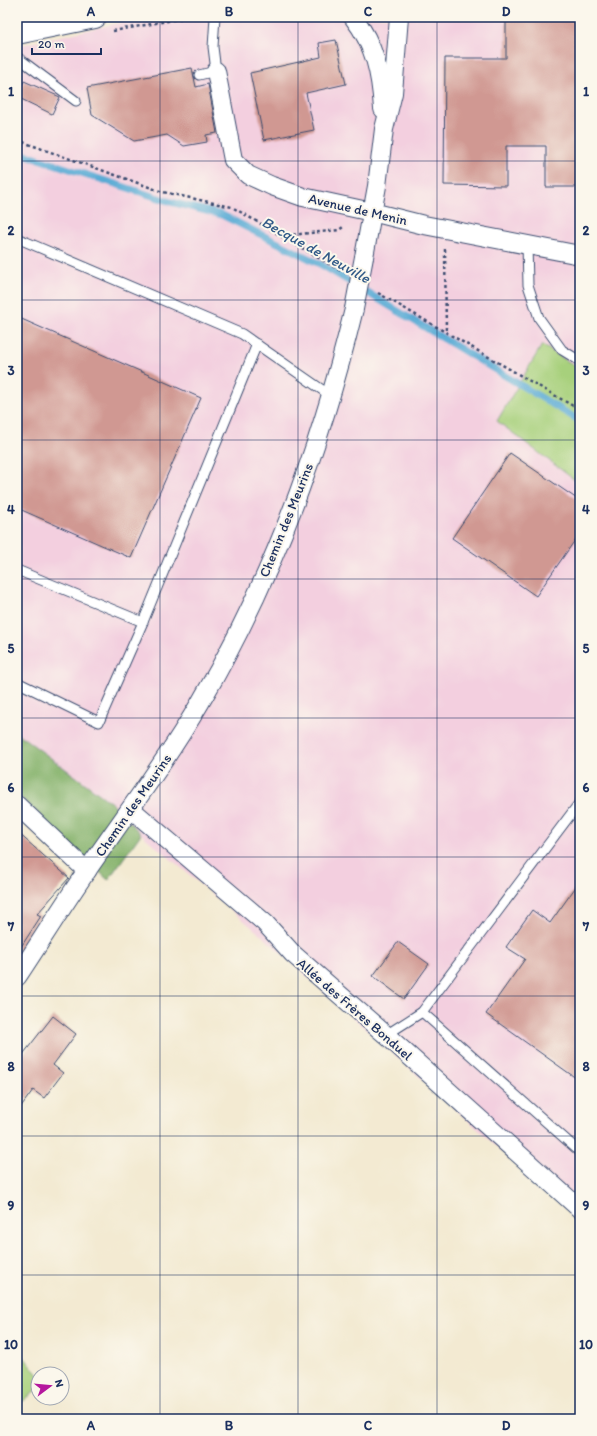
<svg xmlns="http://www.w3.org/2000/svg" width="597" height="1436" viewBox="0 0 597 1436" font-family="Itim,sans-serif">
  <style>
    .built { fill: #f3cfdf }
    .green { fill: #a7d07c; stroke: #61806d }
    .forest { fill: #85b26c; stroke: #507065 }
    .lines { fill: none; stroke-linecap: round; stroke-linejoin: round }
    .stream { stroke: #5aabd5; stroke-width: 7 }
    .building { fill: #d09892 }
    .service-casing { stroke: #3b4b6f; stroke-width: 11 }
    .minor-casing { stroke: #3b4b6f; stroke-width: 20 }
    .primary-casing { stroke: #3b4b6f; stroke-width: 24 }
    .path { stroke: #3b4b6f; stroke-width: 2.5; stroke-dasharray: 3 3; stroke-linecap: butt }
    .service { stroke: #fff; stroke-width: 9 }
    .minor { stroke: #fff; stroke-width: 18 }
    .primary { stroke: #fff; stroke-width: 22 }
    .minor-bridge-casing { stroke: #3b4b6f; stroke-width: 20; stroke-linecap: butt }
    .minor-bridge { stroke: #fff; stroke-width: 18 }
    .grid { fill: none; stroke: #1b2f5e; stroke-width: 1; stroke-opacity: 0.55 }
    .labels { text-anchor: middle; stroke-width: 4; stroke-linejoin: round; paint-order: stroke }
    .street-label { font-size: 14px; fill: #1b2f5e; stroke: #fbf7ec }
    .water-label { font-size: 15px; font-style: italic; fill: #315a88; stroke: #fbf7ec }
    .neatline { fill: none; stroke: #1b2f5e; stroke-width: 1.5 }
    .grid-label { font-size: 13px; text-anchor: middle; font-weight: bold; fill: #1b2f5e }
  </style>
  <rect width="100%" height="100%" fill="#fbf7ec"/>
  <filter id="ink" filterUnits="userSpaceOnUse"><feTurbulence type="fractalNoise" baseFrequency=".025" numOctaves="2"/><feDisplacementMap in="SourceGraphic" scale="8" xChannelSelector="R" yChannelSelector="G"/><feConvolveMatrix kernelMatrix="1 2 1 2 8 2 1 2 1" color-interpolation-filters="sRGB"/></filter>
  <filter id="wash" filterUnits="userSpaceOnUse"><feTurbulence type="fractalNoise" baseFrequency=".012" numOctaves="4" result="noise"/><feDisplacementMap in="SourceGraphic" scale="16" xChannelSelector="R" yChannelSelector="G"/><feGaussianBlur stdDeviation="0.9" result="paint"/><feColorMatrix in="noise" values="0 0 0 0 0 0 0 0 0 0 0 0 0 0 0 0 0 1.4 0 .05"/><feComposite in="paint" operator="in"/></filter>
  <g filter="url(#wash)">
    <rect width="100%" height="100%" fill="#f3ead2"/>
    <path class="built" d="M 145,17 L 580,17 L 580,1223 L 568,1210 L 261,935 L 141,834 L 113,804 L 17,733 L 17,46 Z"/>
    <g class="green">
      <path d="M 542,345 L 580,369 L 580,484 L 497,421 Z"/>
      <path d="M 17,1348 L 38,1375 L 38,1389 L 17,1406 Z"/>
    </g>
    <path class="forest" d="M 17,733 L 113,804 L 141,834 L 108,880 L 17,794 Z"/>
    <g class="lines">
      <path class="stream" d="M 17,152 L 171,202 L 222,215 L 320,264 L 580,421"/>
    </g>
    <g id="blocks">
      <g class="building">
        <path d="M 506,17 L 580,17 L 580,187 L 546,187 L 546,146 L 506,146 L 506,186 L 444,185 L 445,58 L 506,58 Z"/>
        <path d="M 336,40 L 346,84 L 306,93 L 314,130 L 264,140 L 250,73 L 321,57 L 319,43 Z"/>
        <path d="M 192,68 L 196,87 L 208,84 L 217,133 L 206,135 L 207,142 L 184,146 L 167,135 L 134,141 L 92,115 L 87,88 Z"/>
        <path d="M 24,81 L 60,97 L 52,114 L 17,97 Z"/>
        <path d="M 17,317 L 201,398 L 131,558 L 17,508 Z"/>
        <path d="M 510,453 L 580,501 L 580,533 L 536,596 L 452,538 Z"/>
        <path d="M 17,832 L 69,878 L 37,914 L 41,916 L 17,953 Z"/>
        <path d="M 580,881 L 580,1081 L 486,1014 L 525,959 L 506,947 L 532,910 L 550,923 Z"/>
        <path d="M 398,942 L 429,964 L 404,999 L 373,976 Z"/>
        <path d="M 53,1016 L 76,1034 L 53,1065 L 63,1073 L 44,1098 L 33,1090 L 17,1112 L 17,1062 Z"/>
      </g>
    </g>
  </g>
  <g filter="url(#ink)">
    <use href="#blocks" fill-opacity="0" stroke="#3b4b6f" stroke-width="1"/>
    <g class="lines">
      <g class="service-casing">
        <g id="service">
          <path d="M 17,57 L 76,101"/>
          <path d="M 199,75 L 216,71 L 213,47 L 215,17"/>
          <path d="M 17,238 L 242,334 L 331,396"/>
          <path d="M 527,244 L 528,285 L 539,318 L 562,350 L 580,361"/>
          <path d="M 17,570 L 143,622"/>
          <path d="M 17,682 L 99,722 L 143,622 L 257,344"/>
          <path d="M 422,1012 L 580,1152"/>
          <path d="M 386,1035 L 422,1012 L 580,802"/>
        </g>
      </g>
      <g class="minor-casing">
        <g id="minor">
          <path d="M 353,17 C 375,45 381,75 383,109"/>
          <path d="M 216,71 L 233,160 L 248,175 L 272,186 L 303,197 L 372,212 L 424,225 L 580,255"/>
          <path d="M 364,257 L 377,186 L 384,129 L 393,93 L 399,17"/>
          <path d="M 17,805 L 87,871"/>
          <path d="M 131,809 L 265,923 L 293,954 L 386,1035 L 580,1209"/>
          <path d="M 17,977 C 41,941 63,905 88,869 C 126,814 166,761 200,703 C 272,581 321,445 354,309"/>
        </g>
      </g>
      <g class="primary-casing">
        <path id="primary" d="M 17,33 L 95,17"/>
      </g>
      <g class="path">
        <path d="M 113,31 L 189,17"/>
        <path d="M 17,140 L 163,192 L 232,207 L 341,271"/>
        <path d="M 281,236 L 339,230 L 343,227"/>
        <path d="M 445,249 L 446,332"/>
        <path d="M 378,293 L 580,410"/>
      </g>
      <use href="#service" class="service"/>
      <use href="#minor" class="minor"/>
      <use href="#primary" class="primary"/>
      <g class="minor-bridge-casing">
        <path id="minor-bridge" d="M 354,309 L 364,257"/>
      </g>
      <use href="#minor-bridge" class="minor-bridge"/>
    </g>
  </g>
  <path class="grid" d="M 160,17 L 160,1419M 298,17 L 298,1419M 437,17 L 437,1419M 17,161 L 580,161M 17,300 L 580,300M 17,440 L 580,440M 17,579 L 580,579M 17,718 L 580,718M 17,857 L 580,857M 17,996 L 580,996M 17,1136 L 580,1136M 17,1275 L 580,1275"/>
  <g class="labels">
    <g class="street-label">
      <text transform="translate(358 209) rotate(13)" y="5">Avenue de Menin</text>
      <text transform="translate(286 520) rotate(-68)" y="5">Chemin des Meurins</text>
      <text transform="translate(133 805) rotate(-55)" y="5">Chemin des Meurins</text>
      <text transform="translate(355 1009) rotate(41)" y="5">Allée des Frères Bonduel</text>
    </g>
    <g class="water-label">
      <text transform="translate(316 250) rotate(29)" y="5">Becque de Neuville</text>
    </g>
  </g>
  <rect width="597" height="1436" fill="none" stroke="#fbf7ec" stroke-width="44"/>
  <g transform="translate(50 1386) rotate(74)"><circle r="19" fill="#fbf7ec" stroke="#a1a7b3"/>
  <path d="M0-3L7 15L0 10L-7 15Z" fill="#b5179e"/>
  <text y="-6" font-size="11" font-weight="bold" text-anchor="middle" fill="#1b2f5e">N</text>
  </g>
  <path d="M32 48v6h69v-6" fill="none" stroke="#1b2f5e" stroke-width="2"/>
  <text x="38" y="48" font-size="12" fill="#1b2f5e" stroke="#fbf7ec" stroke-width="3" paint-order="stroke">20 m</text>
  <rect x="22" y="22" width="553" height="1392" class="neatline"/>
  <g class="grid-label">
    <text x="91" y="16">A</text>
    <text x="229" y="16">B</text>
    <text x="368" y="16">C</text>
    <text x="506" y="16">D</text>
    <text x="11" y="96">1</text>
    <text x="586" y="96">1</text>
    <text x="11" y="235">2</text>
    <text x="586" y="235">2</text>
    <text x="11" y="375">3</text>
    <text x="586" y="375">3</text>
    <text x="11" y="514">4</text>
    <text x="586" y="514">4</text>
    <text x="11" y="653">5</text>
    <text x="586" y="653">5</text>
    <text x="11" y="792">6</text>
    <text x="586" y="792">6</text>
    <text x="11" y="931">7</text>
    <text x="586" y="931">7</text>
    <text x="11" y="1071">8</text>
    <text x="586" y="1071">8</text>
    <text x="11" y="1210">9</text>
    <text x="586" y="1210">9</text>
    <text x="11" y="1349">10</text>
    <text x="586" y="1349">10</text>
    <text x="91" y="1430">A</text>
    <text x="229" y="1430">B</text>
    <text x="368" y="1430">C</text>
    <text x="506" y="1430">D</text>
  </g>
</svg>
